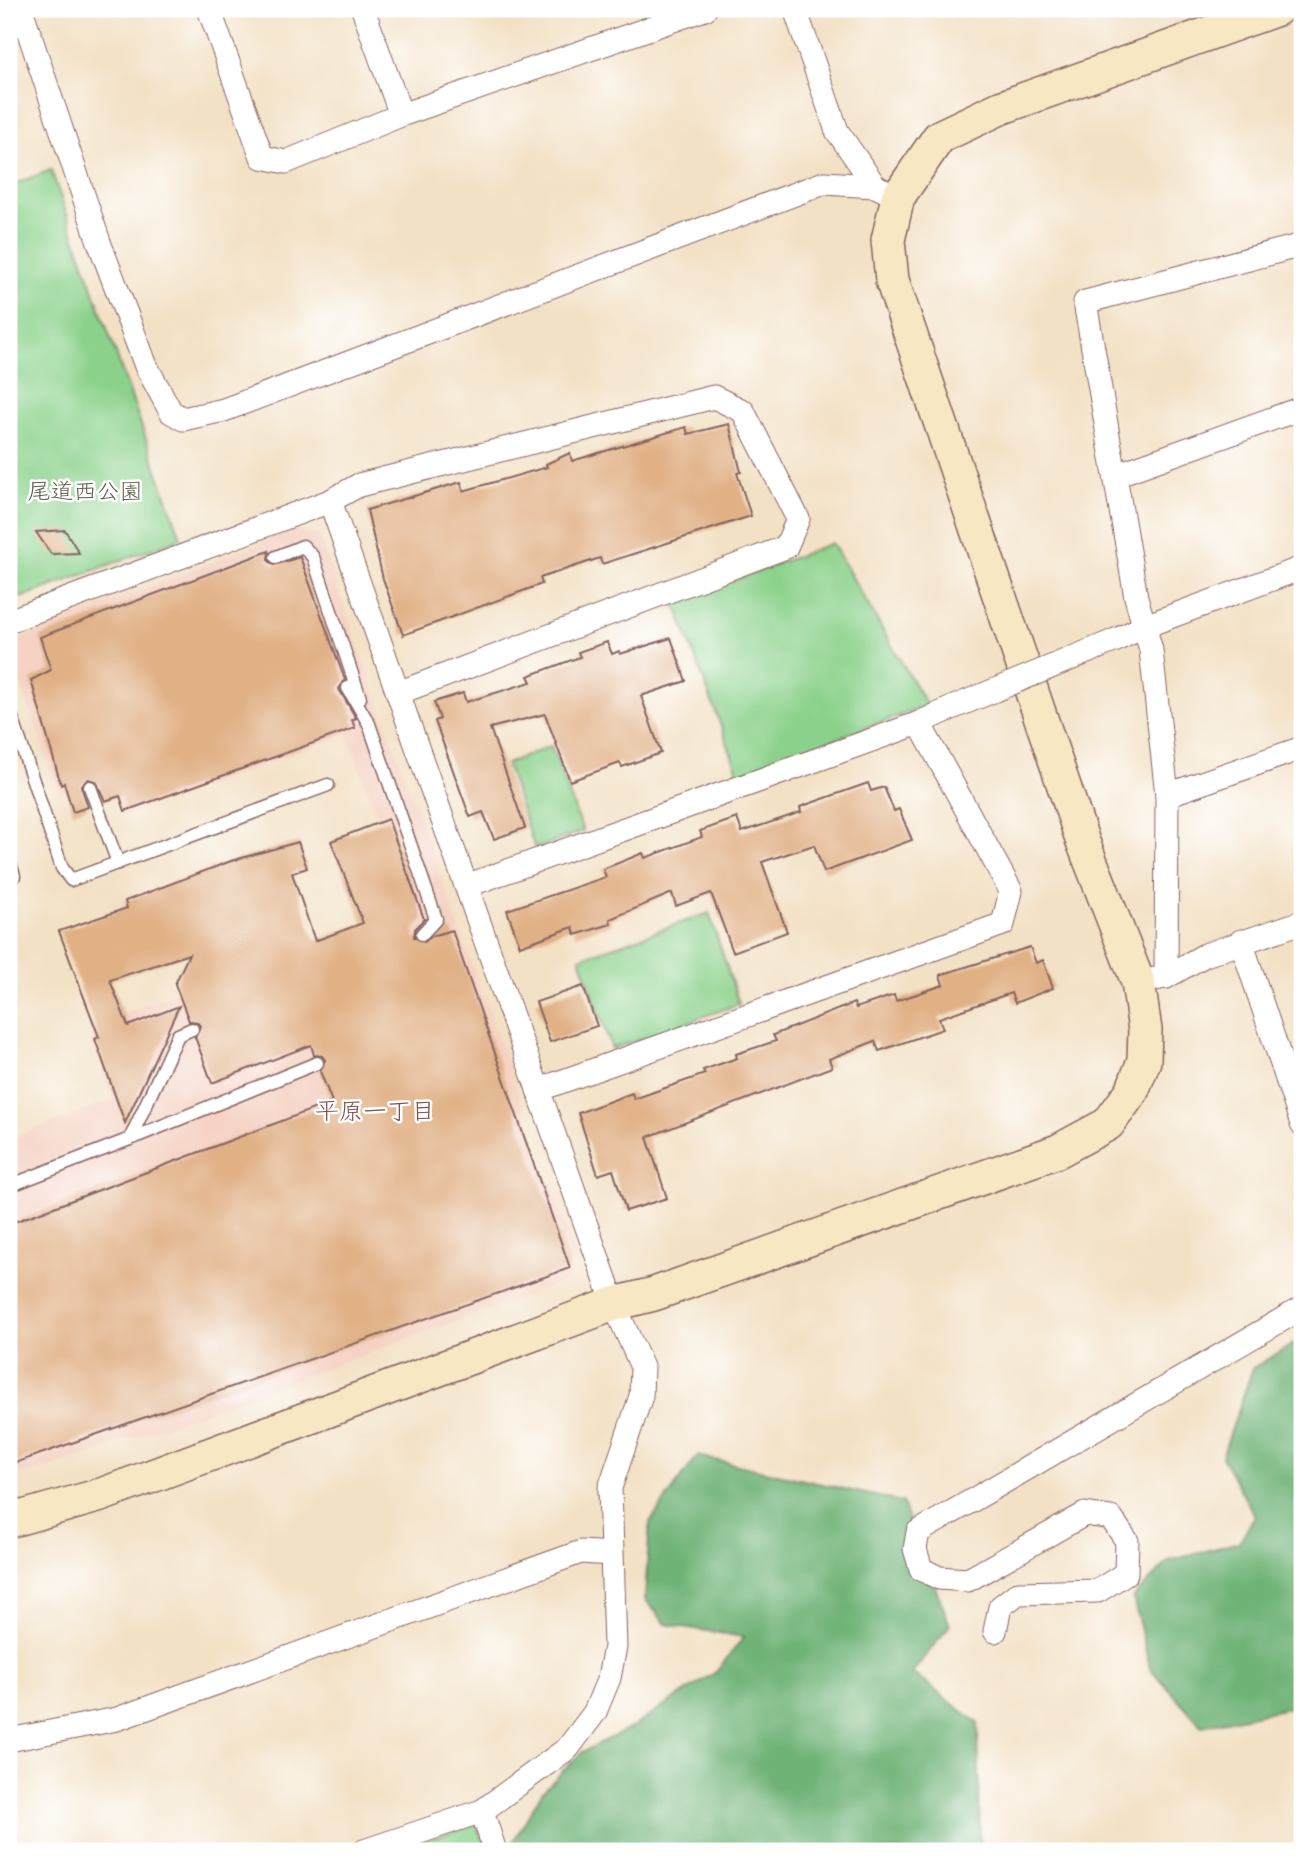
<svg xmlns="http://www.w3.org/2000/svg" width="1311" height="1860" viewBox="0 0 1311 1860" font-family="Mali,'Klee One',sans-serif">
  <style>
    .built { fill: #f5d2c3 }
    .green { fill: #8bd18b; stroke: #6a785b; stroke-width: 2 }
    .forest { fill: #70b377; stroke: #5d6951; stroke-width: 2 }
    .building { fill: #e1b186 }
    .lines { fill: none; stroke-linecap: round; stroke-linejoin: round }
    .lane-casing { stroke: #856361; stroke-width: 15 }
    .street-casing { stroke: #856361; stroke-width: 25 }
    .secondary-casing { stroke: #856361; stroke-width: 36 }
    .lane { stroke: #fff; stroke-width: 12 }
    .street { stroke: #fff; stroke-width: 23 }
    .secondary { stroke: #f7e8c3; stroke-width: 33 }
    .street-bridge-casing { stroke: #856361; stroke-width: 25; stroke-linecap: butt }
    .street-bridge { stroke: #fff; stroke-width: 23 }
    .labels { text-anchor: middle; stroke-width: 5; stroke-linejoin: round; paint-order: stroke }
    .park-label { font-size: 23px; fill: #615d4d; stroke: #fff }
    .neighbourhood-label { font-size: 24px; fill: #7f524b; stroke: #fff }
  </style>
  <rect width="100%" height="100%" fill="#fff"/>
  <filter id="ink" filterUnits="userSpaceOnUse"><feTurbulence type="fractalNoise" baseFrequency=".0143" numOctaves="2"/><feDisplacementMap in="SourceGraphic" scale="14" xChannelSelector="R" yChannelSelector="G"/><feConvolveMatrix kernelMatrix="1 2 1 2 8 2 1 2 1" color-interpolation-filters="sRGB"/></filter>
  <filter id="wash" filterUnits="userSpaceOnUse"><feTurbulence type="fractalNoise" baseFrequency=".00686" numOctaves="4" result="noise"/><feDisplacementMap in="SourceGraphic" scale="28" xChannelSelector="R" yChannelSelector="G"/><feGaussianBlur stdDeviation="1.57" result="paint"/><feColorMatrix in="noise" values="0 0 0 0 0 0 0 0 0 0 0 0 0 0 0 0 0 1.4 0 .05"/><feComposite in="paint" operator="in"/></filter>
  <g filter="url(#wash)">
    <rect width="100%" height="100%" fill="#f3e1c5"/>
    <path class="built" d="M 295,529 L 319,536 L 576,1255 L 567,1281 L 53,1467 L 9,1475 L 9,1139 L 113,1100 L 87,1027 L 410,905 L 347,734 L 122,817 L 105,775 L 59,793 L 12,660 L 21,638 Z"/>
    <g class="green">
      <path d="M 51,170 L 181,538 L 9,602 L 9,186 Z"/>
      <path d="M 832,543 L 927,706 L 739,774 L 675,603 Z"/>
      <path d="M 551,746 L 583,831 L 535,849 L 506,764 Z"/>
      <path d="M 709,913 L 739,1004 L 612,1049 L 580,958 Z"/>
      <path d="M 476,1824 L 487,1851 L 393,1851 Z"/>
    </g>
    <g class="forest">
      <path d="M 1302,1339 L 1302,1705 L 1202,1726 L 1150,1668 L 1133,1598 L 1169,1561 L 1239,1542 L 1255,1516 L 1222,1457 L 1253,1368 Z"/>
      <path d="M 697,1456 L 902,1502 L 950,1625 L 912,1673 L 978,1723 L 980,1851 L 516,1851 L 513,1842 L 542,1792 L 582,1752 L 631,1728 L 716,1672 L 744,1637 L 666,1624 L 645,1599 L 650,1522 Z"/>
    </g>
    <g id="blocks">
      <g class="building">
        <path d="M 729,424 L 741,472 L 737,473 L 751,516 L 602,564 L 600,558 L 540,578 L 542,584 L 403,635 L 383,579 L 367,510 L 461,482 L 463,491 L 547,467 L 546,464 L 570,453 L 572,461 L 686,427 L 688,434 Z"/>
        <path d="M 65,530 L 79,553 L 51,554 L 36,532 Z"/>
        <path d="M 269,551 L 268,560 L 274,565 L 300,557 L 345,680 L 339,689 L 356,718 L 352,720 L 355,728 L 125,811 L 120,796 L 105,801 L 96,781 L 88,779 L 81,786 L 88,807 L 73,812 L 64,783 L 61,785 L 31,680 L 51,670 L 40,637 Z"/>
        <path d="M 671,638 L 686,681 L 641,696 L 661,753 L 622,767 L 620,763 L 570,781 L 545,714 L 490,728 L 525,828 L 494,839 L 483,812 L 470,817 L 435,721 L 440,719 L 434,702 L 463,693 L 466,702 L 531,682 L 528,676 L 580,657 L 578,652 L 607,642 L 612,654 L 619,651 L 620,654 Z"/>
        <path d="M 868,783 L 871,791 L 884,787 L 894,811 L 899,809 L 912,840 L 824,872 L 814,845 L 762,862 L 787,932 L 733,952 L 711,893 L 676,906 L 672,893 L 610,919 L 611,924 L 575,935 L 573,927 L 520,946 L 507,910 L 606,877 L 603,869 L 643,853 L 645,858 L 702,837 L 700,831 L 737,818 L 742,832 L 801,812 L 800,807 Z"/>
        <path d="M 388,819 L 424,919 L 415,929 L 414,937 L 424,942 L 432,936 L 452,930 L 570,1268 L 9,1465 L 9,1224 L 332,1102 L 320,1071 L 325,1060 L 322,1056 L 314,1055 L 311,1045 L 212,1083 L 195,1037 L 200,1026 L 197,1022 L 189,1021 L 175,984 L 189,954 L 110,980 L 128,1026 L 179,1006 L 125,1123 L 95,1039 L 99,1037 L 59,931 L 127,908 L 125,901 L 231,861 L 298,842 L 307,868 L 292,873 L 315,941 L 363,923 L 331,841 Z"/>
        <path d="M 1030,947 L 1036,963 L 1043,960 L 1053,988 L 1015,1003 L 1011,993 L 939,1018 L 943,1029 L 879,1051 L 875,1041 L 829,1059 L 832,1067 L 647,1137 L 667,1198 L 626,1211 L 613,1170 L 598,1175 L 578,1113 L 632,1093 L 634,1099 L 705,1074 L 703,1070 L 737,1058 L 736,1054 L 776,1041 L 773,1035 L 854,1003 L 856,1008 L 894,995 L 896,1001 L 943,985 L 940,975 Z"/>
        <path d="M 583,986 L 597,1026 L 550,1042 L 536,1002 Z"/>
      </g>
    </g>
  </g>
  <g filter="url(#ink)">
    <use href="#blocks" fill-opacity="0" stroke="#856361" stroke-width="2"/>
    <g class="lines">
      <g class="lane-casing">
        <g id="lane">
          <path d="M 276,557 L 303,546 L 313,557 L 360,698"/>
          <path d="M 348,688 L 369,724 L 436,919 L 422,934"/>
          <path d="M 9,708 L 62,868 L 71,880 L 328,785"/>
          <path d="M 90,787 L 118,863"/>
          <path d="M 9,860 L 14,876 L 9,878"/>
          <path d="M 130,1139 L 317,1063"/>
          <path d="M 9,1186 L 130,1139 L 178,1035 L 192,1029"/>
        </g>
      </g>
      <g class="street-casing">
        <g id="street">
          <path d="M 21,9 L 99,242 L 146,366 L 171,412 L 183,419 L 224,410 L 824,183 L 875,186 L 898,197"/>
          <path d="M 209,9 L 262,157 L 286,162 L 401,115 L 705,9"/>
          <path d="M 363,9 L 401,115"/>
          <path d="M 795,9 L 837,131 L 875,186"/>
          <path d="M 1116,475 L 1302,408"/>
          <path d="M 330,501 L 614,1304 L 642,1367 L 641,1396 L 610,1488 L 615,1647 L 609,1678 L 595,1712 L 568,1748 L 482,1811 L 364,1851"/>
          <path d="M 9,621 L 330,501 L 359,485 L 714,397 L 743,411 L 798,519 L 786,547 L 398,693"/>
          <path d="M 1116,640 L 1145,626 L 1302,568"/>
          <path d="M 919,723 L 954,707"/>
          <path d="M 1167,795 L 1302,748"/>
          <path d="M 466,886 L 919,723 L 1011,891 L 1003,924 L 538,1090"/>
          <path d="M 1241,941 L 1302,1124"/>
          <path d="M 1166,977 L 1167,795 L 1151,650 L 1136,597 L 1085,302 L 1302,245"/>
          <path d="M 1155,979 L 1166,977 L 1205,955 L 1302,922"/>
          <path d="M 995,1631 L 1000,1607 L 1018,1593 L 1098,1591 L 1126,1573 L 1127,1541 L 1111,1518 L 1085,1514 L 968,1580 L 939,1578 L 921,1569 L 915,1549 L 918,1532 L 1302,1308"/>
          <path d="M 9,1740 L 117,1719 L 581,1552 L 611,1554"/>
          <path d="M 482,1811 L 495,1851"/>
        </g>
      </g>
      <g class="secondary-casing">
        <path id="secondary" d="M 9,1521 L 101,1495 L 614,1304 L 654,1294 L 1058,1151 L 1108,1124 L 1132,1091 L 1144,1061 L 1145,1030 L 1138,982 L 1083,842 L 892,280 L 888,240 L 898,197 L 939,137 L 1000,108 L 1277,9"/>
      </g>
      <use href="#lane" class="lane"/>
      <use href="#street" class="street"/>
      <use href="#secondary" class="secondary"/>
      <g class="street-bridge-casing">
        <path id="street-bridge" d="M 954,707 L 1116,640"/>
      </g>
      <use href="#street-bridge" class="street-bridge"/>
    </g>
  </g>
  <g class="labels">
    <g class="park-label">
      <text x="85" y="499">尾道西公園</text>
    </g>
    <g class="neighbourhood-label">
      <text x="375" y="1119">平原一丁目</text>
    </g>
  </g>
  <rect width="1311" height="1860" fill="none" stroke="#fff" stroke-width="35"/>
</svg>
